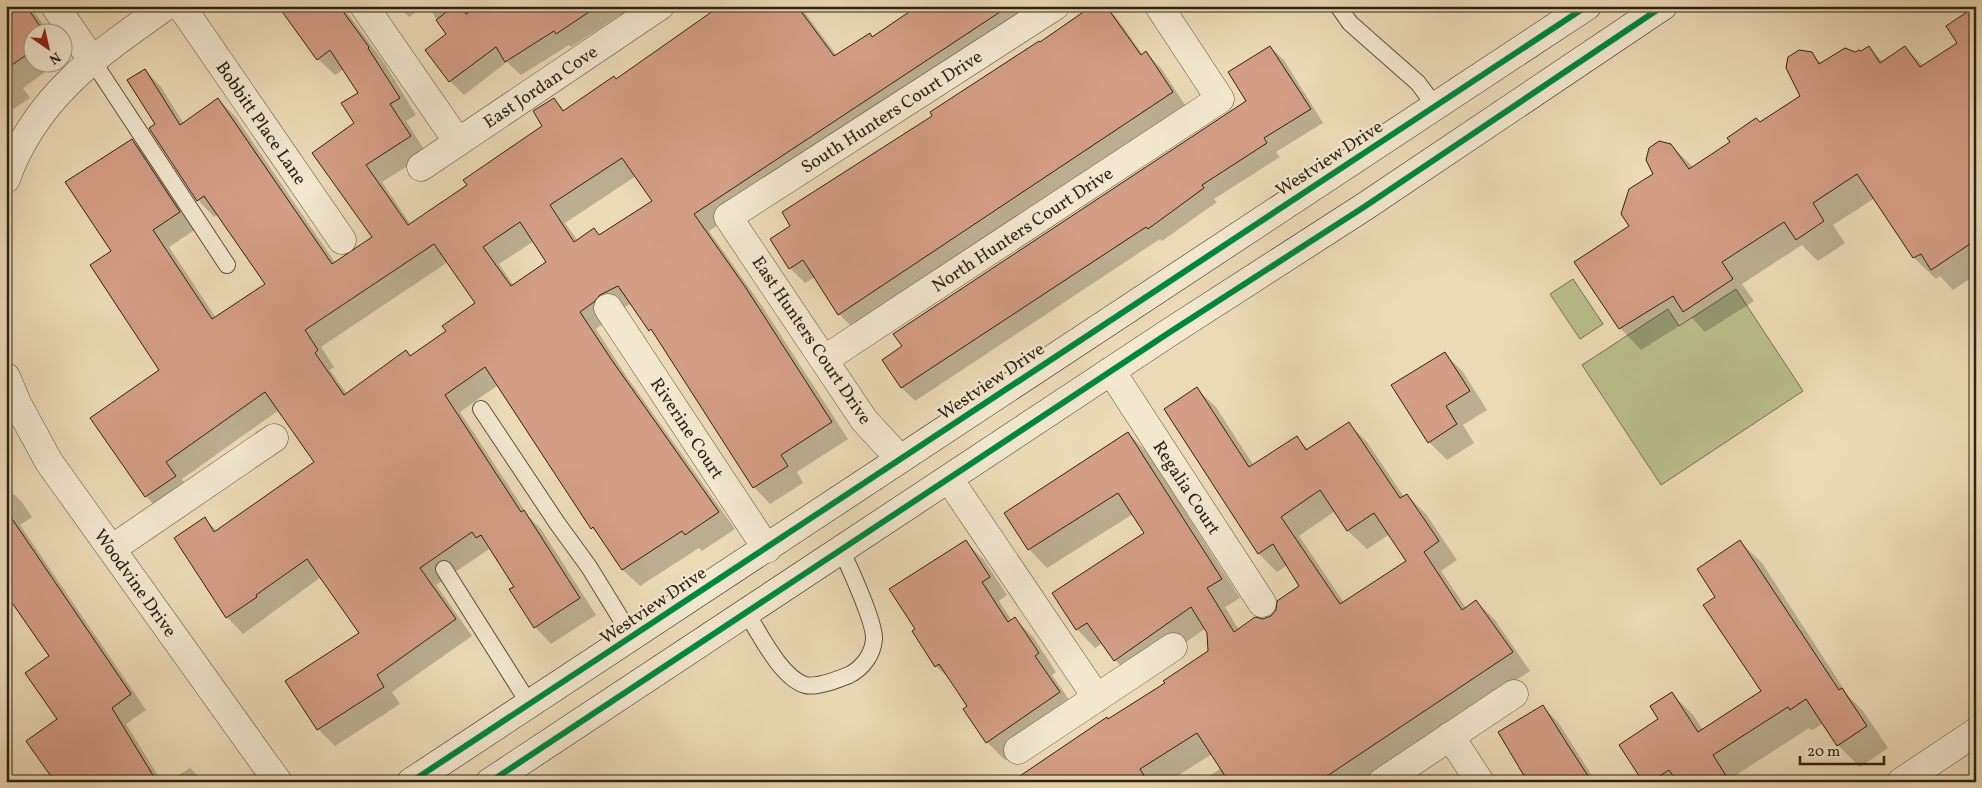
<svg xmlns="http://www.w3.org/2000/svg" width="1982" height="788" viewBox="0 0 1982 788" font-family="Vollkorn,serif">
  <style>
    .green { fill: #babe8c; stroke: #747050 }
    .shadow { fill: #0003; fill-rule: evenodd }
    .building { fill: #d49d86; stroke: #2d2215; fill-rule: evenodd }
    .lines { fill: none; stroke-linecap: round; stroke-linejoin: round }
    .service-casing { stroke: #5d503d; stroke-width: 18 }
    .minor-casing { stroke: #5d503d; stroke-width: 29 }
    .secondary-casing { stroke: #2d2215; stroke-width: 29 }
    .service { stroke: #f3e7d0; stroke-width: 16 }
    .minor { stroke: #f3e7d0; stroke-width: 28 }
    .secondary { stroke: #f3e7d0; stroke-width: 28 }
    .cycleway-casing { stroke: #f3e7d0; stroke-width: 9 }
    .cycleway { stroke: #00873e; stroke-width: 6 }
    .labels { text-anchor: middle; stroke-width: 4.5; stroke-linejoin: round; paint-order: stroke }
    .street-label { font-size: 18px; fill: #2d2215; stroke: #f3e7d0 }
  </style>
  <rect width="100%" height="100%" fill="#ecdab6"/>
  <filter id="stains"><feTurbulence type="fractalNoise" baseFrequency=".004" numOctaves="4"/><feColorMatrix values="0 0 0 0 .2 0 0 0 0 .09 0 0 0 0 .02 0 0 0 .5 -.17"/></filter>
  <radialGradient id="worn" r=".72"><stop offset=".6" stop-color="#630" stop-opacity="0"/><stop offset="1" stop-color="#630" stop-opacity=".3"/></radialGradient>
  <g class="green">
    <path d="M 1573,279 L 1603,324 L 1580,339 L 1550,294 Z"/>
    <path d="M 1736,289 L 1803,391 L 1661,485 L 1582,365 L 1668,309 L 1679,326 Z"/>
  </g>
  <g class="shadow">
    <path d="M 6,6 L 30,6 L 48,32 L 32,32 L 32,62 L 59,62 L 23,88 L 30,98 L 6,114 Z"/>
    <path d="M 282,6 L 342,6 L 385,64 L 416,115 L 406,121 L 427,154 L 382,182 L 411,225 L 468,186 L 544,126 L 554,99 L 565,111 L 737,6 L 800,6 L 837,56 L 872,38 L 920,6 L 1049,6 L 915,97 L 709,231 L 762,306 L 848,439 L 797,472 L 803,483 L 770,504 L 754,487 L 657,336 L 632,303 L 616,312 L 610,319 L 596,329 L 627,377 L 735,529 L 702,551 L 699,548 L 640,586 L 623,570 L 602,538 L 592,528 L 498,385 L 460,412 L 529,517 L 541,529 L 596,615 L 551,644 L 535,627 L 515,587 L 489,549 L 436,585 L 472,636 L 392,692 L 400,704 L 335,746 L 318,729 L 287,681 L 360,634 L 321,577 L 243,634 L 227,617 L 205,519 L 217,531 L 316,462 L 279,410 L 182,479 L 191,493 L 162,513 L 146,496 L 161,371 L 113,252 L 132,140 L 148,157 L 196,229 L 169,247 L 216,318 L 267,284 L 218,214 L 214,217 L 198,200 L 156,124 L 145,70 L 161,87 L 184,124 L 218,100 L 235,116 L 336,264 L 373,238 L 356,123 L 360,93 L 344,69 L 335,75 L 318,59 ZM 636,176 L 654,202 L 600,236 L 594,230 L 578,241 L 565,223 ZM 534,241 L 548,262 L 514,286 L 499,264 ZM 448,262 L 477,304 L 448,331 L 411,357 L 347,394 L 330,370 L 334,367 L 321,347 Z"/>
    <path d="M 398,6 L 425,6 L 409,17 Z"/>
    <path d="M 427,6 L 639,6 L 623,18 L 620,15 L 571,47 L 569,45 L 521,75 L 507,62 L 464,95 L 450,81 L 448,34 Z"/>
    <path d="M 1106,6 L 1116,17 L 1143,55 L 1146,53 L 1161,68 L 1187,108 L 854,329 L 839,314 L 815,277 L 805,283 L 790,268 L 792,226 L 934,116 L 1040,44 Z"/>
    <path d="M 1976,8 L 1976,275 L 1953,290 L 1940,276 L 1936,279 L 1914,258 L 1875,198 L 1833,225 L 1845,243 L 1818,261 L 1802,245 L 1742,284 L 1754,301 L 1705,332 L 1692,318 L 1641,350 L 1620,328 L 1631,227 L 1671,145 L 1693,167 L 1801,96 L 1811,53 L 1822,64 L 1861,53 L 1869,47 L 1883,62 L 1905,48 L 1924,66 L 1959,43 Z"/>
    <path d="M 1270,47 L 1284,60 L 1323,123 L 1276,152 L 1280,157 L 1214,199 L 1217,202 L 1162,241 L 1160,239 L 915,401 L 902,388 L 884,360 L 1248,101 Z"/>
    <path d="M 62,53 L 66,58 L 62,60 Z"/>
    <path d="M 1445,354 L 1463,372 L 1487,410 L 1463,425 L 1474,443 L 1447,460 L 1429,442 Z"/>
    <path d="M 1197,389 L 1216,407 L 1254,466 L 1297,438 L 1309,450 L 1349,424 L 1367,442 L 1404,497 L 1407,495 L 1426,514 L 1457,560 L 1441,571 L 1466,608 L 1476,601 L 1495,620 L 1530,671 L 1363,782 L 1202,782 L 1221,768 L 1212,754 L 1168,782 L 1013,782 L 1166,684 L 1210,652 L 1208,633 L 1206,628 L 1134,679 L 1115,660 L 1103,643 L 1095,648 L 1077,629 L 1145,533 L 1133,514 L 1047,568 L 1029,549 L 1128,433 L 1147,452 L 1240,598 L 1225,607 L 1239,630 L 1272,617 L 1301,587 L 1288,565 L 1277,572 L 1259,554 L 1165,410 ZM 1335,511 L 1348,531 L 1367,549 L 1390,534 L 1408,561 L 1344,603 L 1299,536 Z"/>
    <path d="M 6,487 L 21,501 L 32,517 L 20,525 L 146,710 L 126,724 L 162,782 L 56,782 L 59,719 L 51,656 L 6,592 Z"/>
    <path d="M 966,542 L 984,560 L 1007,595 L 999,601 L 1012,621 L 1015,619 L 1033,637 L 1056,672 L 1052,675 L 1077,711 L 1005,760 L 987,742 L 952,682 L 936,666 L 913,631 L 917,629 Z"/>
    <path d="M 1740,542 L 1762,563 L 1849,697 L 1863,711 L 1888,748 L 1860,767 L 1838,745 L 1824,723 L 1812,730 L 1809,728 L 1733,777 L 1736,782 L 1644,782 L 1660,719 L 1672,694 L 1693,715 L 1703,730 L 1762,692 L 1717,598 Z"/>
    <path d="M 1543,707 L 1558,722 L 1596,782 L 1531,782 Z"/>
    <path d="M 190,768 L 204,782 L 168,782 Z"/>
  </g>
  <g class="building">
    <path d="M 6,6 L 26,6 L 44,32 L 32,32 L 32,51 L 6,69 Z"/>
    <path d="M 278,6 L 339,6 L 369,47 L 368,48 L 400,98 L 390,104 L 411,136 L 366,165 L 408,225 L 467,185 L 463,180 L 542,126 L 533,111 L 554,98 L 563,111 L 614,76 L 616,79 L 720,6 L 797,6 L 834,56 L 870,33 L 872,37 L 918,6 L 1009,6 L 694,214 L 746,288 L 832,422 L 781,455 L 788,466 L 753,488 L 651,329 L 649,331 L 618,286 L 600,295 L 594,302 L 580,312 L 611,359 L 719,512 L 685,535 L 682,531 L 622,570 L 593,527 L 591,529 L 485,367 L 445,395 L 521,512 L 524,510 L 580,598 L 534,628 L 509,589 L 514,587 L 481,535 L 476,538 L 472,532 L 420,568 L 456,619 L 377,675 L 384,687 L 317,730 L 285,681 L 359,633 L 307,559 L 256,595 L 257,597 L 226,618 L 174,538 L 205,517 L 214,532 L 314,462 L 265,392 L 166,462 L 176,476 L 145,497 L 90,418 L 159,370 L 90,265 L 111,251 L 65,182 L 132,139 L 180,212 L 153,230 L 212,319 L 265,284 L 204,196 L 197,201 L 149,128 L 155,124 L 127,80 L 145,69 L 180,125 L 218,98 L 332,264 L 372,237 L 312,153 L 354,123 L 341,103 L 358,93 L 330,50 L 317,60 ZM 622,158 L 652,201 L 599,235 L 594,228 L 574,242 L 550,205 ZM 520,222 L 546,262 L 511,286 L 483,247 ZM 434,244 L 475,303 L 442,326 L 446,331 L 410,356 L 406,350 L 344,395 L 315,353 L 318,350 L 305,330 Z"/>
    <path d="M 454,6 L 460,6 L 466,14 L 478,6 L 598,6 L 556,34 L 554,31 L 505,62 L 496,47 L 449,82 L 425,50 L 446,34 L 436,20 Z"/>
    <path d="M 1092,6 L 1106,6 L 1141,55 L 1146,51 L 1173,92 L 838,315 L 803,260 L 789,269 L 770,239 L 790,226 L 782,212 L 932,116 L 930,112 L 1039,41 L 1040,42 Z"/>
    <path d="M 1976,6 L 1976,240 L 1931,270 L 1921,254 L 1913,258 L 1857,174 L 1813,203 L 1824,221 L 1796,240 L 1784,222 L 1722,262 L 1733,279 L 1683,312 L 1673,296 L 1619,329 L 1574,262 L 1629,226 L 1621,214 L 1629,189 L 1653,174 L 1646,160 L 1649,148 L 1659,141 L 1671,144 L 1689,169 L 1730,142 L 1727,138 L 1756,118 L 1760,122 L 1800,96 L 1786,68 L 1788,57 L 1799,50 L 1812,52 L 1819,64 L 1845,48 L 1855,52 L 1859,50 L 1861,51 L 1869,46 L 1880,63 L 1905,46 L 1920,67 L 1957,43 L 1946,26 Z"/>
    <path d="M 1270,46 L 1311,109 L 1264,138 L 1267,143 L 1202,185 L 1204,188 L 1148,229 L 1146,227 L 901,388 L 882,360 L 902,346 L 893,334 L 1246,101 L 1228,72 Z"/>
    <path d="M 1445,352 L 1470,391 L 1446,406 L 1457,424 L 1428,443 L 1391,385 Z"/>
    <path d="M 1197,387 L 1249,467 L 1297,436 L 1306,450 L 1349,422 L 1400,498 L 1407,494 L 1439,541 L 1424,552 L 1462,610 L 1476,600 L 1513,652 L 1318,782 L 1229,782 L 1197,733 L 1140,769 L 1148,782 L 1011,782 L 1107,717 L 1108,719 L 1165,683 L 1163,681 L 1208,651 L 1207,633 L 1191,607 L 1114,661 L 1087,623 L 1076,630 L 1052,593 L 1144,533 L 1118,493 L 1028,550 L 1004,513 L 1128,432 L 1222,579 L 1207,588 L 1234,632 L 1255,617 L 1263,619 L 1271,616 L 1276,610 L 1277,601 L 1299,586 L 1273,544 L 1258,554 L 1164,409 ZM 1320,490 L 1347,531 L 1374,513 L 1406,561 L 1340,604 L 1281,517 Z"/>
    <path d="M 6,510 L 131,694 L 112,708 L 157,782 L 55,782 L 26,741 L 57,719 L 25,673 L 49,656 L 6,594 Z"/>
    <path d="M 966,540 L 990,577 L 982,582 L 1008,622 L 1015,617 L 1039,653 L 1035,656 L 1060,692 L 986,743 L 963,709 L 967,706 L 939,664 L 935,667 L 912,631 L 915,629 L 889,589 Z"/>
    <path d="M 1740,540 L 1839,690 L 1842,688 L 1867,726 L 1837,746 L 1806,699 L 1790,710 L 1788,707 L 1713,755 L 1730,782 L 1677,782 L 1669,770 L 1651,782 L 1643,782 L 1619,745 L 1658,719 L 1650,706 L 1672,692 L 1698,732 L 1761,691 L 1703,605 L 1715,597 L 1697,569 Z"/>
    <path d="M 1543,705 L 1566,742 L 1592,782 L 1529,782 L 1523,774 L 1498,732 Z"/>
  </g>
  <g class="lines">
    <g class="service-casing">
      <g id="service">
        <path d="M 1338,6 L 1350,23 L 1418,83 L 1435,106"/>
        <path d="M 92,60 L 227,265"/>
        <path d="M 481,409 L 557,523 L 589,567 L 632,637"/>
        <path d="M 444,569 L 530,705"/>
        <path d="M 746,612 C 759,632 780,677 805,685 C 817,688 839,679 849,675 C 863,668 873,654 874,639 C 875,623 849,566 841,550"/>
      </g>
    </g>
    <g class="minor-casing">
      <g id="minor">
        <path d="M 55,6 L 92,60"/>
        <path id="s1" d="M 181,6 L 342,240"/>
        <path d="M 364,6 L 458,142"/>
        <path id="s2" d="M 421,167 L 660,6"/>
        <path d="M 6,179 C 35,97 98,54 166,6"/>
        <path id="s3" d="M 608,308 L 767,549"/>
        <path id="s4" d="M 825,359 L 1220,99 L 1159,6"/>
        <path id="s5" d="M 1111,371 L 1262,603"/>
        <path id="s6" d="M 6,377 L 18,405 L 49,462 L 278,782"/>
        <path id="s7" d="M 900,459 L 864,420 L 728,217 L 1055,6"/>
        <path d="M 949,479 L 1097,698"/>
        <path d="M 113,548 L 274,438"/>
        <path d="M 1450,736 L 1480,782"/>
        <path d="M 1018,750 L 1173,647"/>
        <path d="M 1382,782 L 1514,694"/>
        <path d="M 1901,782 L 1976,732"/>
      </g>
    </g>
    <g class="secondary-casing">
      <g id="secondary">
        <path d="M 411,782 L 1587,6"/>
        <path d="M 490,782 L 1170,332 L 1364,207 L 1663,6"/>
      </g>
    </g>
    <use href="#service" class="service"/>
    <use href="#minor" class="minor"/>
    <use href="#secondary" class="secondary"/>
    <g class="cycleway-casing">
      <g id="cycleway">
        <path d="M 411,782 L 1587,6"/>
        <path d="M 490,782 L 1170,332 L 1364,207 L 1663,6"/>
      </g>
    </g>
    <use href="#cycleway" class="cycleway"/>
  </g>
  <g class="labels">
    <g class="street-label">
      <text dy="6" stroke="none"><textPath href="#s2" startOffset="144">East Jordan Cove</textPath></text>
      <text dy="6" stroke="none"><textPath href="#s7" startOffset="492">South Hunters Court Drive</textPath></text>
      <text dy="6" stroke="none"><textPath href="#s1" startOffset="142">Bobbitt Place Lane</textPath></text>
      <text transform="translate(1329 158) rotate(-33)" y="6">Westview Drive</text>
      <text dy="6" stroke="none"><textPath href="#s4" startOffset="236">North Hunters Court Drive</textPath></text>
      <text transform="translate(812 340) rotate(56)" y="6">East Hunters Court Drive</text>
      <text transform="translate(991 381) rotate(-34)" y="6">Westview Drive</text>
      <text dy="6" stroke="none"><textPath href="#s3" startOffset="144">Riverine Court</textPath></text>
      <text dy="6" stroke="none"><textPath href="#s5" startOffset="139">Regalia Court</textPath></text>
      <text dy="6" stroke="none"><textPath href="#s6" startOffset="244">Woodvine Drive</textPath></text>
      <text transform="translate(653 605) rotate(-34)" y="6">Westview Drive</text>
    </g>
  </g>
  <rect width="1982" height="788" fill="none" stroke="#ecdab6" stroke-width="25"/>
  <rect x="8" y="8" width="1967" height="773" fill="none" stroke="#2d2215" stroke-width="2.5"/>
  <rect x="12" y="12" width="1957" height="763" fill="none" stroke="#2d2215"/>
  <g transform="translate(48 48) rotate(146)"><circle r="24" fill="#f3e7d0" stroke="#a49885"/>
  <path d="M0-4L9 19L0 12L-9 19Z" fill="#8f2418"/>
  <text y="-8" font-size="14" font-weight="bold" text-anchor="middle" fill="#2d2215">N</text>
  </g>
  <path d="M1800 756v8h84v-8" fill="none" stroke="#2d2215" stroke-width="2.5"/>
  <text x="1807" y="756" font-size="15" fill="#2d2215" stroke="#f3e7d0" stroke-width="4" paint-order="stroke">20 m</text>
  <rect width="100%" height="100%" filter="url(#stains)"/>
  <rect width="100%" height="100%" fill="url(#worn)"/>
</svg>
